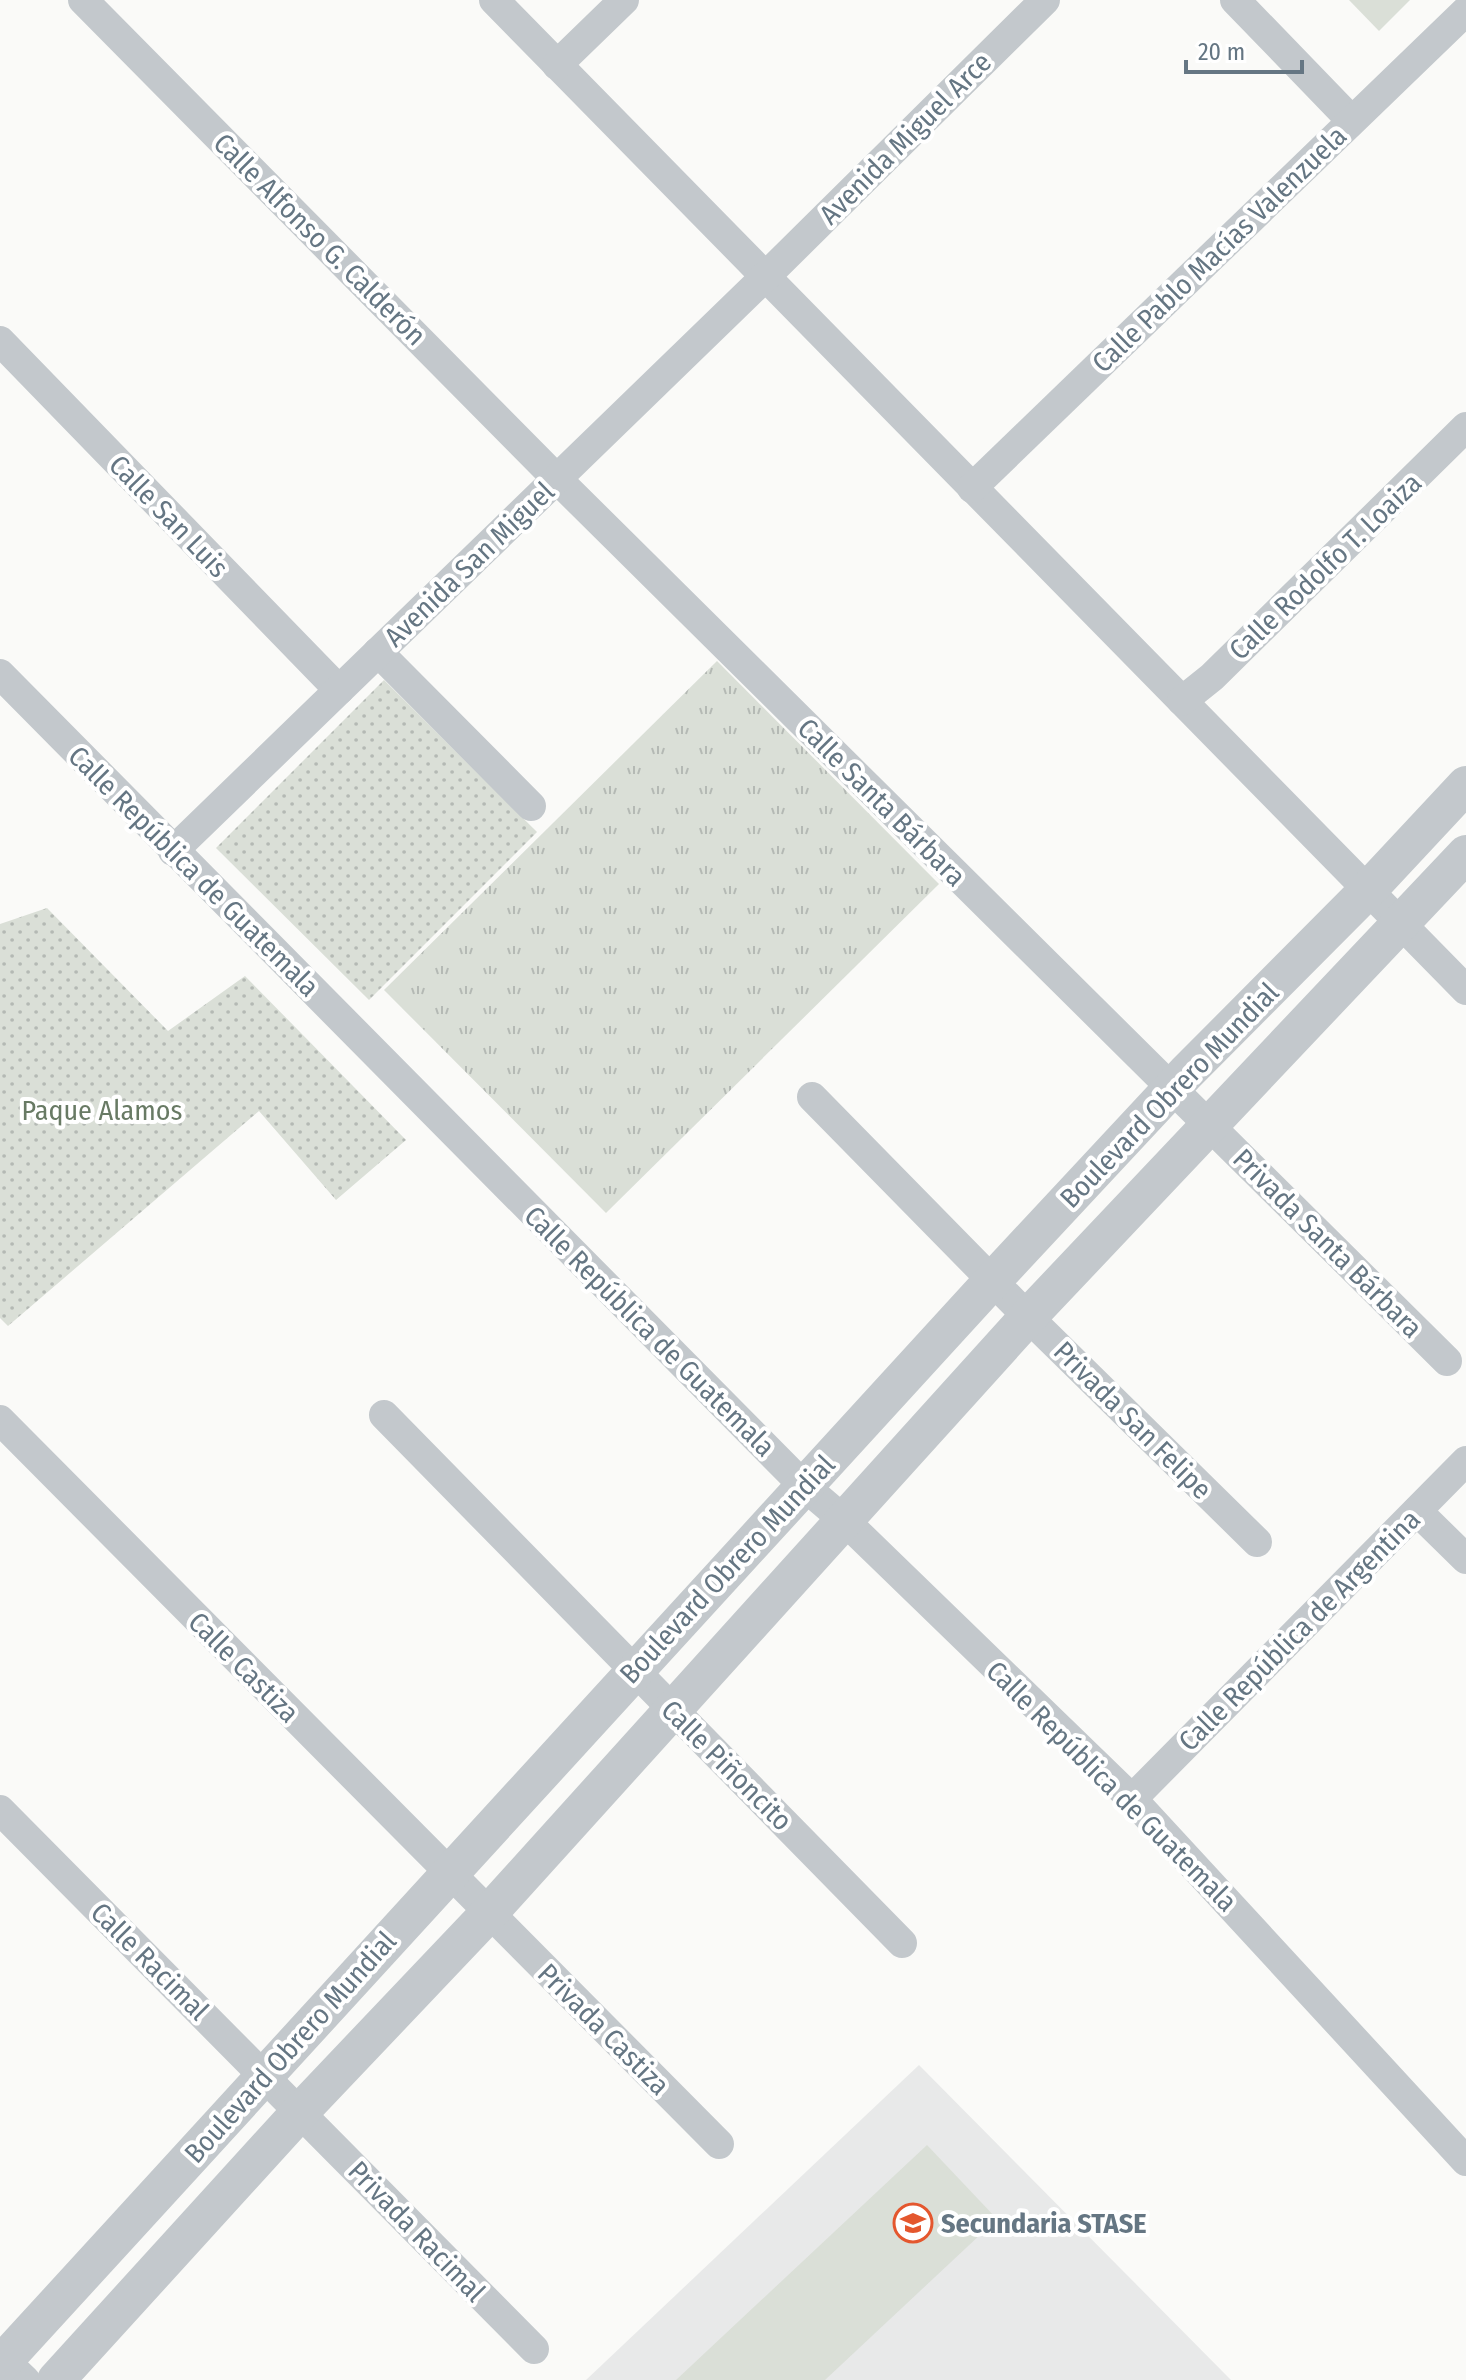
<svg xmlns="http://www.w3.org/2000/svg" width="1466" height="2380" viewBox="0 0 1466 2380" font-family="'Fira Sans Condensed',sans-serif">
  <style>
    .built { fill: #e8e9e9 }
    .grass { fill: url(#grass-tufts) }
    .park { fill: url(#park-dots) }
    .pitch { fill: #dadfd7 }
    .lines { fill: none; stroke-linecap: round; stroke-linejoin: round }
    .minor { stroke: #c3c8cc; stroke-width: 30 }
    .tertiary { stroke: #c3c8cc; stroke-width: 38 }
    .labels { text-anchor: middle; stroke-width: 8; stroke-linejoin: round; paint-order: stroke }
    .street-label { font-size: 28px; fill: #657683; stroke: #fff }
    .park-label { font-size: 28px; fill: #687a64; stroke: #fff }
    .poi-label { font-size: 28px; font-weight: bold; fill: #657683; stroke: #fff; text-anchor: start }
  </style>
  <defs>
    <pattern id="grass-tufts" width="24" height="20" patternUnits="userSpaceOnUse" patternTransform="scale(2)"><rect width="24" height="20" fill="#dadfd7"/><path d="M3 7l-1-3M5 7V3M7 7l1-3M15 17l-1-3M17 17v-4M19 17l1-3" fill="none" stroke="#b4b9b4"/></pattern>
    <pattern id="park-dots" width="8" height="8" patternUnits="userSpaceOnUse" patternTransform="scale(2)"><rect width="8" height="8" fill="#dadfd7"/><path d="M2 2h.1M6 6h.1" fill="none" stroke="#b4b9b4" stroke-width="1.8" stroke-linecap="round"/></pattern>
  </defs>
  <rect width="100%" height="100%" fill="#fafaf8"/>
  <path class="built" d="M 919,2065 L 1231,2380 L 586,2380 Z"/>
  <path class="grass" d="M 717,661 L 939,884 L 606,1213 L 384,990 Z"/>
  <g class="park">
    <path d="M 384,680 L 537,832 L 369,1000 L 216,848 Z"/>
    <path d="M 47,908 L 168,1031 L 245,976 L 406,1140 L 336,1200 L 259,1111 L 8,1326 L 0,1318 L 0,924 Z"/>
  </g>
  <g class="pitch">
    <path d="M 1349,0 L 1410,0 L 1379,31 Z"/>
    <path d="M 927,2145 L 997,2219 L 825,2380 L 676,2380 Z"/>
  </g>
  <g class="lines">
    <g class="minor">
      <path d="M 83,0 L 557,479 L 1447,1361"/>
      <path d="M 494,0 L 1466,990"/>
      <path d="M 1235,0 L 1351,120"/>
      <path d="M 557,65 L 624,0"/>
      <path d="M 0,341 L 339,690"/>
      <path d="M 972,488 L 1466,11"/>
      <path d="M 378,652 L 531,806"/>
      <path d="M 0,674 L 804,1486 L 845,1521 L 1132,1799 L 1466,2161"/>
      <path d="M 1182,701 L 1212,677 L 1466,427"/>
      <path d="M 173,851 L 765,277 L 1045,0"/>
      <path d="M 812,1097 L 1028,1317 L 1257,1542"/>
      <path d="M 384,1415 L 902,1943"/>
      <path d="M 0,1420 L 719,2144"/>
      <path d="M 1417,1511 L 1466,1559"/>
      <path d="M 1132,1799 L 1466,1461"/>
      <path d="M 0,1810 L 534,2349"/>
      <path d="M 4,2360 L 25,2380"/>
    </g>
    <g class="tertiary">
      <path d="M 0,2365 L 993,1280 L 1186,1073 L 1367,891 L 1466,785"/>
      <path d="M 56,2380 L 300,2112 L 489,1913 L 1028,1317 L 1466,854"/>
    </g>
  </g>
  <defs>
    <g id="school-ring" transform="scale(2)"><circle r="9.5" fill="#fff" stroke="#e4572e" stroke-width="1.5"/><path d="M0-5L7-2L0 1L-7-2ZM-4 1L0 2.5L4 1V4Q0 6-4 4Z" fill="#e4572e"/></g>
  </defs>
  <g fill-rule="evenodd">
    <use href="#school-ring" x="913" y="2223"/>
  </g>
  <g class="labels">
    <g class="street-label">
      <text transform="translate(905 138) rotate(-45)" y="10">Avenida Miguel Arce</text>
      <text transform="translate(320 239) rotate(45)" y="10">Calle Alfonso G. Calderón</text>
      <text transform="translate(1219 249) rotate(-44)" y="10">Calle Pablo Macías Valenzuela</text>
      <text transform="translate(169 516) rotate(46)" y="10">Calle San Luis</text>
      <text transform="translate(469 564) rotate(-44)" y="10">Avenida San Miguel</text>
      <text transform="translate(1325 566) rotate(-44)" y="10">Calle Rodolfo T. Loaiza</text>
      <text transform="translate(882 802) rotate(45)" y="10">Calle Santa Bárbara</text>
      <text transform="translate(194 871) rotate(45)" y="10">Calle República de Guatemala</text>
      <text transform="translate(1169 1095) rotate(-46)" y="10">Boulevard Obrero Mundial</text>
      <text transform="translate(1328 1243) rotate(45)" y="10">Privada Santa Bárbara</text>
      <text transform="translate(650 1331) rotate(45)" y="10">Calle República de Guatemala</text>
      <text transform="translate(1133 1420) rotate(45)" y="10">Privada San Felipe</text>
      <text transform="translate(727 1569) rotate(-47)" y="10">Boulevard Obrero Mundial</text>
      <text transform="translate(1299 1630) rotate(-45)" y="10">Calle República de Argentina</text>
      <text transform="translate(244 1667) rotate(45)" y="10">Calle Castiza</text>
      <text transform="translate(727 1765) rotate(45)" y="10">Calle Piñoncito</text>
      <text transform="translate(1112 1786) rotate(45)" y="10">Calle República de Guatemala</text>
      <text transform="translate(150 1961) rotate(45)" y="10">Calle Racimal</text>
      <text transform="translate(604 2029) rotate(45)" y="10">Privada Castiza</text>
      <text transform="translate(290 2047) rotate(-48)" y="10">Boulevard Obrero Mundial</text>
      <text transform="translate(417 2231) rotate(46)" y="10">Privada Racimal</text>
    </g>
    <g class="park-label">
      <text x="102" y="1120">Paque Alamos</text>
    </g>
    <g class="poi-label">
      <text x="941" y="2233">Secundaria STASE</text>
    </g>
  </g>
  <path d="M1186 60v12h116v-12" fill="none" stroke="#657683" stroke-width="4"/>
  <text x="1198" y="60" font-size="24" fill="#657683" stroke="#ffffff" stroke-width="6" paint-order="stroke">20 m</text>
</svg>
